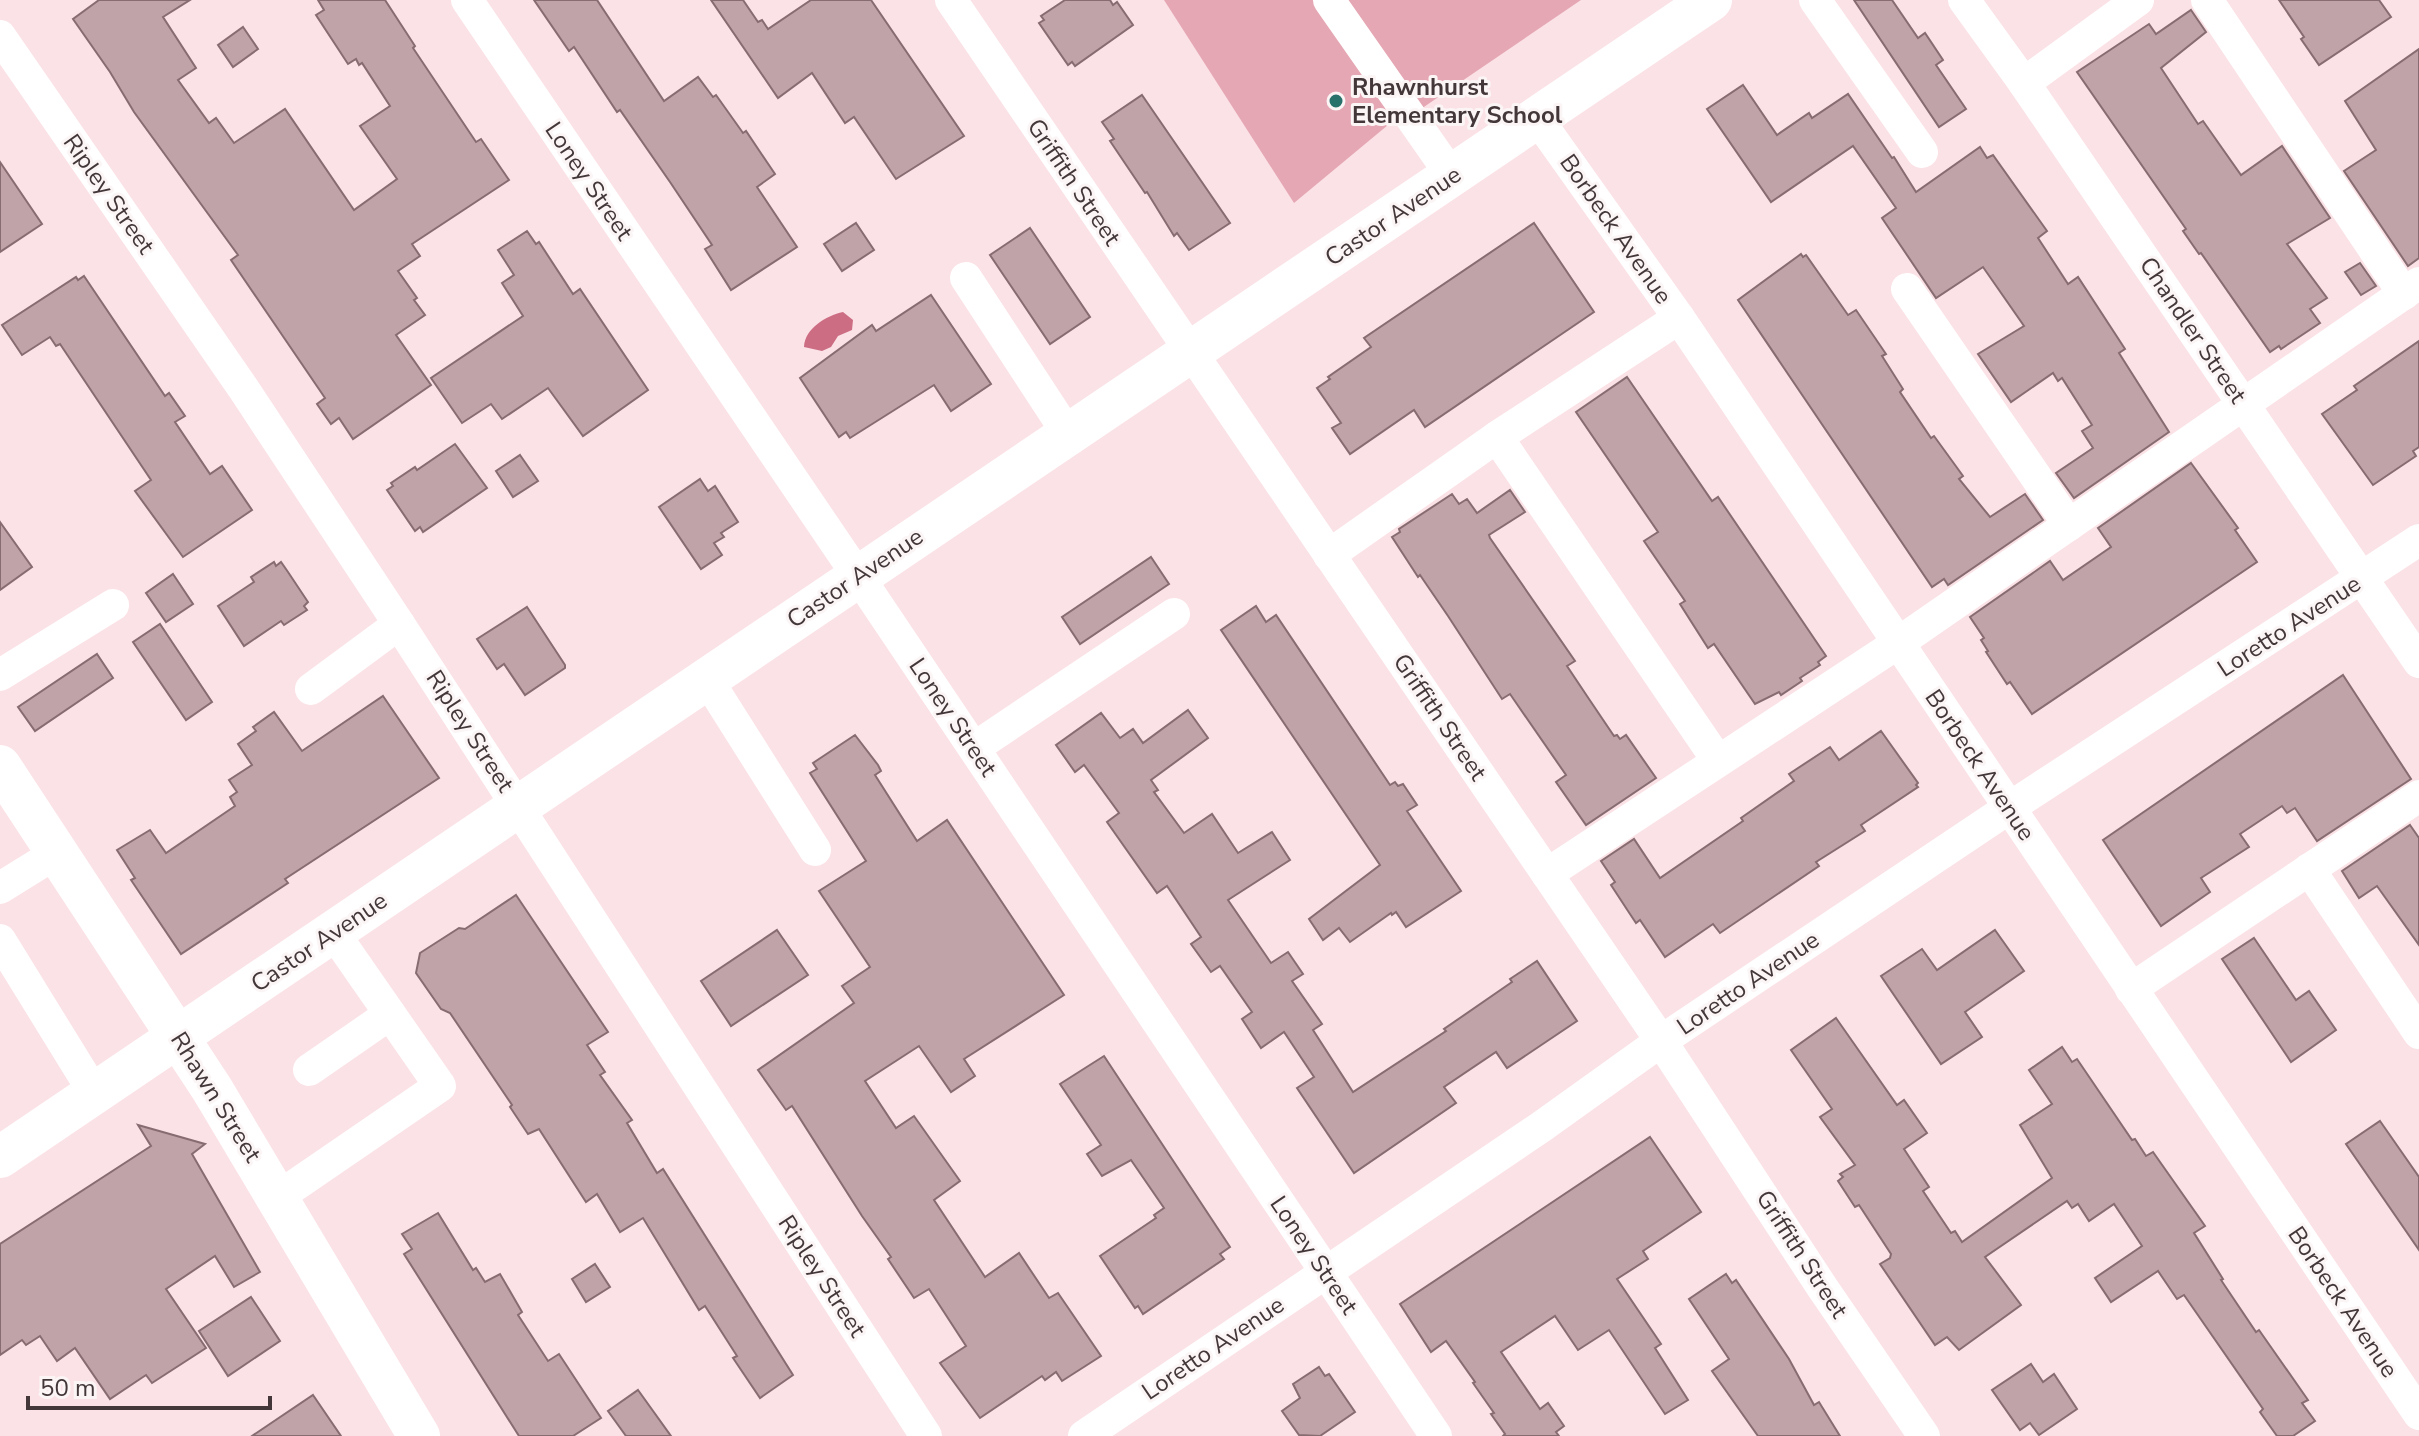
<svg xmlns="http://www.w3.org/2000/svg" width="2419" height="1436" viewBox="0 0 2419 1436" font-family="'Nunito Sans',sans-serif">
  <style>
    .green { fill: #e5a7b3 }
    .water { fill: #cc6d83 }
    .building { fill: #c0a3a8; stroke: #876c71; stroke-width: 2 }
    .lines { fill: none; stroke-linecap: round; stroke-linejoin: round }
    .minor { stroke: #fff; stroke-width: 32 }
    .major { stroke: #fff; stroke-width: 42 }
    .poi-dot { fill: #29716b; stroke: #fbf5f6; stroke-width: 3 }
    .labels { text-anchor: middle; stroke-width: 6; stroke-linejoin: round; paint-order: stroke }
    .poi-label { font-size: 24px; font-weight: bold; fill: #433739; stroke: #fbf5f6; text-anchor: start }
    .street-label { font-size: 24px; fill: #433739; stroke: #fbf5f6 }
  </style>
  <rect width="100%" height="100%" fill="#fbe2e6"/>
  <g class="green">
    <path d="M 1164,0 L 1316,0 L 1394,120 L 1294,203 Z"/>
    <path d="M 1338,0 L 1581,0 L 1415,113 Z"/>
  </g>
  <path class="water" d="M 843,312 L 853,320 L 852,330 L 838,336 L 831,347 L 822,351 L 804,347 C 805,328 826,316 843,312 Z"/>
  <g class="building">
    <path d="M 99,0 L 190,0 L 163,17 L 196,68 L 178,80 L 209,123 L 216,118 L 234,143 L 285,109 L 354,210 L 397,179 L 360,126 L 390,106 L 362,63 L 359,65 L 356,59 L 348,64 L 316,15 L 324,10 L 318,0 L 385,0 L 415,46 L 413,48 L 476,142 L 481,139 L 509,180 L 412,244 L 420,256 L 398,271 L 417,298 L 414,300 L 425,315 L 396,335 L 431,385 L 353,439 L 339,418 L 331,424 L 317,404 L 325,398 L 231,260 L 238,255 L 134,112 L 110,72 L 73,19 Z"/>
    <path d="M 534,0 L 597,0 L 664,101 L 698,77 L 713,97 L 716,95 L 743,133 L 746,131 L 775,174 L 757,187 L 797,247 L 731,290 L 705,249 L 712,245 L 670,182 L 620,110 L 617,112 L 574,47 L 569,51 Z"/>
    <path d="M 711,0 L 743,0 L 758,22 L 762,20 L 768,29 L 811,0 L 871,0 L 964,136 L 896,179 L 854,117 L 845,123 L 812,73 L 778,98 Z"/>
    <path d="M 1065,0 L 1110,0 L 1113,5 L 1117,2 L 1133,25 L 1075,66 L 1072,62 L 1068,65 L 1039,23 L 1044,20 L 1041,16 Z"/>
    <path d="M 1854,0 L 1892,0 L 1918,38 L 1925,33 L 1943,60 L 1936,65 L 1966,109 L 1939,127 Z"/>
    <path d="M 2279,0 L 2379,0 L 2391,17 L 2319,65 L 2301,39 L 2304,37 Z"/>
    <path d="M 2191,10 L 2206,32 L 2161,68 L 2198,124 L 2203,121 L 2241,175 L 2282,146 L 2330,218 L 2287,244 L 2327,298 L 2310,309 L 2320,323 L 2281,349 L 2279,346 L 2270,352 L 2201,253 L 2199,254 L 2183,231 L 2186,229 L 2077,72 L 2149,24 L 2156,34 Z"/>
    <path d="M 243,27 L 258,49 L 233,67 L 218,45 Z"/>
    <path d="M 2419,49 L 2419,258 L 2408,266 L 2344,171 L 2376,150 L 2345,101 Z"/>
    <path d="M 1743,85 L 1777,135 L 1809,113 L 1812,118 L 1848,94 L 1892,158 L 1894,157 L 1916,192 L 1980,147 L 1987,158 L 1993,155 L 2047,231 L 2038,238 L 2068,284 L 2078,277 L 2125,349 L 2119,353 L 2169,432 L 2074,498 L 2056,473 L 2093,448 L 2082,431 L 2092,425 L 2062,378 L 2058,381 L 2053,373 L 2011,402 L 1978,354 L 2024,326 L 1983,267 L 1936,298 L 1882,218 L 1896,208 L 1853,146 L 1771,202 L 1707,109 Z"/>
    <path d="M 1142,95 L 1230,223 L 1189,250 L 1177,233 L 1174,236 L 1147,192 L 1145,193 L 1110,141 L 1114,139 L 1102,122 Z"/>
    <path d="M 0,162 L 42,224 L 0,252 Z"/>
    <path d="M 856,223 L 874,250 L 842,271 L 824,244 Z"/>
    <path d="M 1534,223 L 1594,312 L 1425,427 L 1414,410 L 1350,454 L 1332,428 L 1341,423 L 1317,388 L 1330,379 L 1328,377 L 1371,347 L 1364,338 Z"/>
    <path d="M 1030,228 L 1090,317 L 1050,344 L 990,255 Z"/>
    <path d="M 527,231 L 536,244 L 539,242 L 573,294 L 580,289 L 648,390 L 583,436 L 548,388 L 502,419 L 491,404 L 462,423 L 431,378 L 523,316 L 502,283 L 514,275 L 498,250 Z"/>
    <path d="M 1801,254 L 1803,257 L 1806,255 L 1848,315 L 1856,310 L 1886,354 L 1882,356 L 1903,389 L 1900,392 L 1931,438 L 1934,436 L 1963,476 L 1959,479 L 1990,517 L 2025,494 L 2043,520 L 1948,585 L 1944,579 L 1932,587 L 1738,300 Z"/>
    <path d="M 2360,263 L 2376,286 L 2361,295 L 2345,272 Z"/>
    <path d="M 84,276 L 165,396 L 169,393 L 185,416 L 175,422 L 210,474 L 222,466 L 252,510 L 183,557 L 135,491 L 151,480 L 60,344 L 56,346 L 50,337 L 22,355 L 2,325 L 76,277 L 78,280 Z"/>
    <path d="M 931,295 L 991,384 L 951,411 L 934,385 L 850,438 L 846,432 L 839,437 L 800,378 L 872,325 L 876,331 Z"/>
    <path d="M 2419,341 L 2419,447 L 2413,451 L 2416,456 L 2373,485 L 2322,414 L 2357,390 L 2354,386 Z"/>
    <path d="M 1627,377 L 1712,501 L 1718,497 L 1826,656 L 1818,662 L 1820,665 L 1800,678 L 1802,681 L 1781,695 L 1779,692 L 1755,704 L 1714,644 L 1708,648 L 1680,604 L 1685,601 L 1644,541 L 1658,532 L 1576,412 Z"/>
    <path d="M 455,444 L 487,488 L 423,532 L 420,527 L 415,531 L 387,490 L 393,486 L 391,483 L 415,467 L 417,470 Z"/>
    <path d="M 520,455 L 538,481 L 513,497 L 496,471 Z"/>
    <path d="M 2191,463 L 2238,528 L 2235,530 L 2257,562 L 2032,714 L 2010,682 L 2007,684 L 1986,652 L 1988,651 L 1981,640 L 1984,638 L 1970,617 L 2050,561 L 2063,580 L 2111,547 L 2098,528 Z"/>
    <path d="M 700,479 L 708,491 L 715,486 L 738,522 L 721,533 L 724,537 L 714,543 L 722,555 L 701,569 L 659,507 Z"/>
    <path d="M 1510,490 L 1525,512 L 1489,535 L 1490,538 L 1575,661 L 1567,666 L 1589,699 L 1614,736 L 1617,735 L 1620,739 L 1626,735 L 1656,778 L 1586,825 L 1556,782 L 1566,775 L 1510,694 L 1502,699 L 1448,616 L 1420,575 L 1418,577 L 1392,537 L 1400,532 L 1399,529 L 1452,494 L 1459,504 L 1467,499 L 1477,513 Z"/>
    <path d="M 0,522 L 32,567 L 0,590 Z"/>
    <path d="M 1151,557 L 1169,584 L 1080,644 L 1062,617 Z"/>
    <path d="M 274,562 L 276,566 L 281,562 L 288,572 L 308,602 L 304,606 L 307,610 L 284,625 L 281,621 L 244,646 L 218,606 L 254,582 L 251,577 Z"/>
    <path d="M 173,574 L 193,604 L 166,622 L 146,593 Z"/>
    <path d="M 1256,606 L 1266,622 L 1276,615 L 1390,785 L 1395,782 L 1398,786 L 1403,784 L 1417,805 L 1407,811 L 1461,891 L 1406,927 L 1396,912 L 1392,915 L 1391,913 L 1350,942 L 1339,928 L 1323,940 L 1309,919 L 1380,865 L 1221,630 Z"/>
    <path d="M 527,607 L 565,665 L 565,668 L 525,695 L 504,664 L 497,669 L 477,639 Z"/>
    <path d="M 160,624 L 212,702 L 186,720 L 133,642 Z"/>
    <path d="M 97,654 L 113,678 L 35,731 L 18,707 Z"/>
    <path d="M 2343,675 L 2411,779 L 2317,841 L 2295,808 L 2287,813 L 2282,806 L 2240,834 L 2249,847 L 2201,878 L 2210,892 L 2161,926 L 2103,840 Z"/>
    <path d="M 383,696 L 439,778 L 285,879 L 288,883 L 181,954 L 131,880 L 135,878 L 117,850 L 150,830 L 166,853 L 235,806 L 230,797 L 237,792 L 229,780 L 252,765 L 238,744 L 256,731 L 253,727 L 274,712 L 302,751 Z"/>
    <path d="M 1188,710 L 1208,738 L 1151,780 L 1158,790 L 1154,792 L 1184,833 L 1212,814 L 1238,853 L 1272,832 L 1290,860 L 1228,900 L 1271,963 L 1288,952 L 1303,974 L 1292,981 L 1322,1024 L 1313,1030 L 1353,1092 L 1446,1031 L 1444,1029 L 1512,982 L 1510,979 L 1537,961 L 1577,1021 L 1507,1068 L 1496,1052 L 1444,1087 L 1456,1103 L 1354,1173 L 1297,1088 L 1314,1077 L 1284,1032 L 1261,1048 L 1242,1019 L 1252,1012 L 1220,966 L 1211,972 L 1191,944 L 1201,937 L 1167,886 L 1157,893 L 1107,822 L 1119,813 L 1084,765 L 1075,772 L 1056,745 L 1101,713 L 1120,738 L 1133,729 L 1143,743 Z"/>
    <path d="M 1881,731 L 1918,783 L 1916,785 L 1918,787 L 1861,825 L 1865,831 L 1816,862 L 1819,866 L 1720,933 L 1713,924 L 1665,957 L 1640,920 L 1636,923 L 1628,911 L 1611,885 L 1615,882 L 1601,861 L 1634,839 L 1660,878 L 1743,821 L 1741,818 L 1794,781 L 1789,774 L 1830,747 L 1839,760 Z"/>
    <path d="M 855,735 L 878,765 L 881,771 L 875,775 L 917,841 L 947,820 L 1064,995 L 964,1059 L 975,1076 L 951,1092 L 919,1046 L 865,1081 L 896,1128 L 914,1116 L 960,1181 L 934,1200 L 985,1277 L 1019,1253 L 1049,1298 L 1058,1293 L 1101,1356 L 1062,1381 L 1056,1372 L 1045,1380 L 1042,1376 L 980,1418 L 940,1363 L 966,1346 L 929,1289 L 914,1298 L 888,1259 L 891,1257 L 862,1216 L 792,1106 L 786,1110 L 758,1070 L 854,1003 L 842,986 L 870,967 L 819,891 L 866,861 L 810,773 L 817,769 L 813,763 Z"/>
    <path d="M 2410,825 L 2419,838 L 2419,945 L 2377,886 L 2359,898 L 2342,871 Z"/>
    <path d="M 516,895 L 608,1032 L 587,1045 L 605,1072 L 600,1075 L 632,1120 L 627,1123 L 657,1173 L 663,1169 L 793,1375 L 760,1398 L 733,1358 L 737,1356 L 705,1306 L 699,1310 L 643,1218 L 620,1232 L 597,1194 L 586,1202 L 539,1129 L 528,1134 L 510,1107 L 512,1105 L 450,1013 L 441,1009 L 416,973 L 420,953 L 459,928 L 465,929 Z"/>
    <path d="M 777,930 L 808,975 L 731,1026 L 701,981 Z"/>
    <path d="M 1995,930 L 2024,971 L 1965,1012 L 1982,1037 L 1941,1064 L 1881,976 L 1922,949 L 1937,970 Z"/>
    <path d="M 2254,938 L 2296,1000 L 2309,991 L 2336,1030 L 2291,1062 L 2222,959 Z"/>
    <path d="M 1836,1018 L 1897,1105 L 1904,1100 L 1927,1133 L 1904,1149 L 1929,1187 L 1923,1191 L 1951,1233 L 1955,1231 L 1962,1242 L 2052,1178 L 2020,1125 L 2052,1104 L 2029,1070 L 2062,1047 L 2072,1062 L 2077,1059 L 2132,1140 L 2135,1139 L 2146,1156 L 2153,1152 L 2205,1226 L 2194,1233 L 2223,1279 L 2221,1280 L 2256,1332 L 2259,1330 L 2308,1400 L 2302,1403 L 2315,1421 L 2293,1436 L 2277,1436 L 2260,1412 L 2263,1409 L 2184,1295 L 2177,1299 L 2158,1271 L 2111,1302 L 2095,1278 L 2142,1246 L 2114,1204 L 2089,1221 L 2078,1204 L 2072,1208 L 2067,1201 L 1985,1257 L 2021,1305 L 1959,1350 L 1947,1337 L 1935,1345 L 1880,1264 L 1890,1258 L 1891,1254 L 1859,1205 L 1855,1207 L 1838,1181 L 1843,1177 L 1840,1174 L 1855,1165 L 1820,1117 L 1832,1109 L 1791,1050 Z"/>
    <path d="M 1104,1056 L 1230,1247 L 1220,1254 L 1224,1259 L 1143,1314 L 1138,1306 L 1135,1308 L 1100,1256 L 1156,1218 L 1154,1215 L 1164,1208 L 1131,1160 L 1102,1176 L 1087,1154 L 1101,1145 L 1060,1084 Z"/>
    <path d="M 2380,1121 L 2419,1177 L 2419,1250 L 2346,1144 Z"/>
    <path d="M 138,1125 L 205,1144 L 192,1154 L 260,1272 L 234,1287 L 215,1256 L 166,1289 L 206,1348 L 152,1383 L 146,1375 L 110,1399 L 75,1348 L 57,1361 L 40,1336 L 26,1345 L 22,1340 L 0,1355 L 0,1244 L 151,1146 Z"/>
    <path d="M 1650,1137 L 1701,1212 L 1643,1251 L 1648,1259 L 1617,1279 L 1661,1344 L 1655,1348 L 1688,1400 L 1665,1414 L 1609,1330 L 1578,1350 L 1555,1316 L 1501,1352 L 1540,1409 L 1548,1403 L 1564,1426 L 1556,1432 L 1559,1436 L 1503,1436 L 1505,1434 L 1491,1414 L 1494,1413 L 1473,1383 L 1475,1382 L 1446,1341 L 1431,1352 L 1400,1304 Z"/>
    <path d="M 438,1213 L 473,1270 L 476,1268 L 485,1282 L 500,1274 L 522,1312 L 518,1315 L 548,1361 L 559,1354 L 601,1418 L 573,1436 L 519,1436 L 404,1254 L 412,1249 L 402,1234 Z"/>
    <path d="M 595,1264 L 610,1287 L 586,1302 L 572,1279 Z"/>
    <path d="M 1726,1274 L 1732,1283 L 1736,1280 L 1789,1359 L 1814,1405 L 1819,1402 L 1840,1436 L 1758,1436 L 1712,1371 L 1729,1359 L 1689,1299 Z"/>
    <path d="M 251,1297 L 280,1341 L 228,1376 L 199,1331 Z"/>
    <path d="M 2031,1364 L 2043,1382 L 2054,1374 L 2077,1409 L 2039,1435 L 2030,1423 L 2020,1430 L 1992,1390 Z"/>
    <path d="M 1319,1367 L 1325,1376 L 1329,1374 L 1355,1412 L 1320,1436 L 1299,1435 L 1282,1411 L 1300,1398 L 1293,1384 Z"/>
    <path d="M 638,1390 L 671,1436 L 626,1436 L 608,1411 Z"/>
    <path d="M 313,1395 L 341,1436 L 252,1436 Z"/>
  </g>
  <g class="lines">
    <g class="minor">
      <path d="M 467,0 L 858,576 L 1436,1436"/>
      <path d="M 951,0 L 1661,1041 L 1822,1287 L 1924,1436"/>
      <path d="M 1329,0 L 1452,176"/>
      <path d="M 1815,0 L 1922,152"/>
      <path d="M 1964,0 L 2024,83 L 2419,662"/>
      <path d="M 2207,0 L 2404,294"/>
      <path d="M 0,36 L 245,391 L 399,624 L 926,1436"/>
      <path d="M 2024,83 L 2138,0"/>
      <path d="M 1537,118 L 1679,318 L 2419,1414"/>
      <path d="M 966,278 L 1068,434"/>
      <path d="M 1907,289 L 2069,525"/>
      <path d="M 1497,437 L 1718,761"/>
      <path d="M 1329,555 L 1497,437 L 1679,318"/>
      <path d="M 0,675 L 113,605"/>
      <path d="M 707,679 L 815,850"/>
      <path d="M 311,689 L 399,624"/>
      <path d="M 974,748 L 1174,614"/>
      <path d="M 2309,869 L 2419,1033"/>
      <path d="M 1547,874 L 1898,643 L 2419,283"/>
      <path d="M 0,888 L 58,852"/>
      <path d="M 0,940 L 95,1094"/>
      <path d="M 2131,989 L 2419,796"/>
      <path d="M 309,1070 L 390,1014"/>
      <path d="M 278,1197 L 440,1086 L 333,932"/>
      <path d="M 1084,1436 L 1541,1127 L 1661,1041 L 2009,808 L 2419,540"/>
    </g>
    <g class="major">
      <path d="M 0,766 L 212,1089 L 419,1436"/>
      <path d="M 0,1157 L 1711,0"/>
    </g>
  </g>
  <circle class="poi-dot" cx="1336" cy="101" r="8"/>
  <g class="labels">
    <g class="poi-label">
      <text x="1352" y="95">Rhawnhurst<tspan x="1352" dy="28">Elementary School</tspan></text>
    </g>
    <g class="street-label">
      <text transform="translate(589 181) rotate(56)" y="8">Loney Street</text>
      <text transform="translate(1074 182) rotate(56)" y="8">Griffith Street</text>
      <text transform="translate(109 194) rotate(55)" y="8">Ripley Street</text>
      <text transform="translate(1393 216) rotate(-34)" y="8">Castor Avenue</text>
      <text transform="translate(1616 229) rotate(55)" y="8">Borbeck Avenue</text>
      <text transform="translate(2193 330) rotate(56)" y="8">Chandler Street</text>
      <text transform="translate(855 578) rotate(-34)" y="8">Castor Avenue</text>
      <text transform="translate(2289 626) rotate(-33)" y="8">Loretto Avenue</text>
      <text transform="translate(953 717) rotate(56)" y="8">Loney Street</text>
      <text transform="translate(1440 717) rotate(56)" y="8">Griffith Street</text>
      <text transform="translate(470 731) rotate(57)" y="8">Ripley Street</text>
      <text transform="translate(1980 765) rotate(56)" y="8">Borbeck Avenue</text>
      <text transform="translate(319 942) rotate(-34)" y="8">Castor Avenue</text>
      <text transform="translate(1748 983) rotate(-34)" y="8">Loretto Avenue</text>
      <text transform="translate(216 1097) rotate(58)" y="8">Rhawn Street</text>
      <text transform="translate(1802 1254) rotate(57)" y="8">Griffith Street</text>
      <text transform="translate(1314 1255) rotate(56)" y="8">Loney Street</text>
      <text transform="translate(822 1276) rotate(57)" y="8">Ripley Street</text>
      <text transform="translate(2343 1302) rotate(56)" y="8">Borbeck Avenue</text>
      <text transform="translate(1213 1348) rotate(-34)" y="8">Loretto Avenue</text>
    </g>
  </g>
  <path d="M28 1396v12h242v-12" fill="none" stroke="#433739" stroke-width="4"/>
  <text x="40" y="1396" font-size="24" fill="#433739" stroke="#fbf5f6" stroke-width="6" paint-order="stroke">50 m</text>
</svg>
